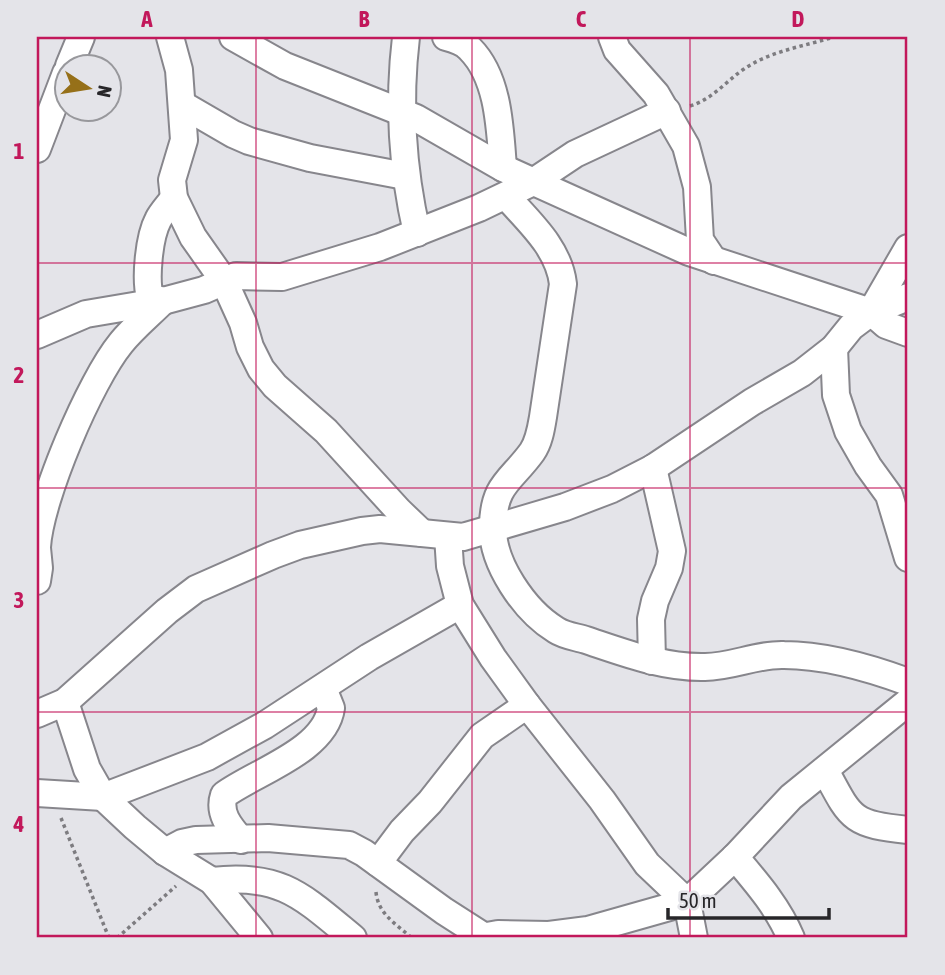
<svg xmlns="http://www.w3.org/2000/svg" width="945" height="975" viewBox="0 0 945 975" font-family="'Asap Condensed',sans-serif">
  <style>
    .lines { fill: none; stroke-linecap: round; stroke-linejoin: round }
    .minor-casing { stroke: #87868c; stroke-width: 30 }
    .path { stroke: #7d7c80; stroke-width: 3.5; stroke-dasharray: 3.5 3.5; stroke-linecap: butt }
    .minor { stroke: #fff; stroke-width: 26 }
    .grid { fill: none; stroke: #c2185b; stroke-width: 2; stroke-opacity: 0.55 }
    .neatline { fill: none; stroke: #c2185b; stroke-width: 2.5 }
    .grid-label { font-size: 23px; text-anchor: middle; font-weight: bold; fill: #c2185b }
  </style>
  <rect width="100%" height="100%" fill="#e4e4e9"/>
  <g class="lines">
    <g class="minor-casing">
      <g id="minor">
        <path d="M 170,37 L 179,70 L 184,140 L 172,180 L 174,198 L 193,237 L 224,281 L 243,323 L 250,347 L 261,369 L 275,386 L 326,431 L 399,511 L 422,533"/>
        <path d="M 233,37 L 285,66 L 416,118 L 503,168 L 689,252 L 871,312 L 886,325 L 908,333"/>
        <path d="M 406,37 C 398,104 402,168 417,233"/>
        <path d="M 446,37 C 454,39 464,42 470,49 C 499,78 500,129 503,168"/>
        <path d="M 612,37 L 617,50 L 656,94 L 686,146 L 697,187 L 700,240 L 714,261"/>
        <path d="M 69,66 L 81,37"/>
        <path d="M 183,105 L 233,134 L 249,141 L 310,158 L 405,176"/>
        <path d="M 37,149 L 66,73"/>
        <path d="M 506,196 C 529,222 559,248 563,284 L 543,417 C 541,429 539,442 532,452 C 511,481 494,484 493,525 C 491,563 525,611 556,630 C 565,636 577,637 586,640 C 625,653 664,668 705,667 C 732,667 757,654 784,655 C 825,655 870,668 908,682"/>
        <path d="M 871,312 L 908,248"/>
        <path d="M 37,335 L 86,314 L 163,301 L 204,290 L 236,276 L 282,277 L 380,247 L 479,208 L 533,182 L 575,154 L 667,111"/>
        <path d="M 834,348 L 836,395 L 848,431 L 868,466 L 889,495 L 908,558"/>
        <path d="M 448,536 L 450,566 L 460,605 L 493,658 L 527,705 L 602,800 L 647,864 L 687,902 L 694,938"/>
        <path d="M 37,547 C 40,498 90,381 121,343 C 133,328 149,315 163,301 L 150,297 C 145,279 149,237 158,220 C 162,212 169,205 174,198"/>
        <path d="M 37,548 L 39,568 L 37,581"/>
        <path d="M 652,661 L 651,619 L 655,601 L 669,568 L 672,551 L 653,468"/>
        <path d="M 65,702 L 87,769 L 103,797 L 135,827 L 165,852 L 212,881 L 259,938"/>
        <path d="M 37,714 L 65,702 L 167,611 L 196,589 L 273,555 L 300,545 L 362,531 L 380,529 L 463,537 L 565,507 L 612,489 L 653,468 L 752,402 L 802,373 L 834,348 L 851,327 L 871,312 L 908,297"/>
        <path d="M 825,770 C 851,819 851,824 908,830"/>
        <path d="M 37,793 L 103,797 L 207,757 L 265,725 L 369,657 L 460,605"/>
        <path d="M 241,840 C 229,826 218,813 224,795 C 255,772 325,751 331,708 L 323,688"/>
        <path d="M 165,852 L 182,843 L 196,840 L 268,838 L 349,845 L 364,853 L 444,911 L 483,936"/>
        <path d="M 735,857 C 757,883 778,907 791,938"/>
        <path d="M 378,863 L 402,831 L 430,802 L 482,736 L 527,705"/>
        <path d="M 212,881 C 281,873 302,896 353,938"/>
        <path d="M 476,938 L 498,934 L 549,935 L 588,930 L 687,902 L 735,857 L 791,797 L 908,702"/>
      </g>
    </g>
    <g class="path">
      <path d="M 690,106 C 713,99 725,82 744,69 C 770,51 805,46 834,37"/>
      <path d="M 61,818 L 109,938"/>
      <path d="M 376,892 C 378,914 396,924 412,938"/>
      <path d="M 117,938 L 176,886"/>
    </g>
    <use href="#minor" class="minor"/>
  </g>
  <path class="grid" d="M 256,37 L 256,938M 472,37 L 472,938M 690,37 L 690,938M 37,263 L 908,263M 37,488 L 908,488M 37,712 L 908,712"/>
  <rect width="945" height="975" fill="none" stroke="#e4e4e9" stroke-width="77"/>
  <g transform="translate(88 88) rotate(102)"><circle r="33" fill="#e4e4e9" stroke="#98989c" stroke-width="2"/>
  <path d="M0-5L12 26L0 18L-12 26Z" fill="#967019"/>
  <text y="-10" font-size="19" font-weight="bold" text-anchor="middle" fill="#272629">N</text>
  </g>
  <path d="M668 908v10h161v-10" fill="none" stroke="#272629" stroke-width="3.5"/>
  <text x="679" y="908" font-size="21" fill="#272629" stroke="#e4e4e9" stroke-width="5" paint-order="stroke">50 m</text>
  <rect x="38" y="38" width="868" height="898" class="neatline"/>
  <g class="grid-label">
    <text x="147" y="27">A</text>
    <text x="364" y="27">B</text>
    <text x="581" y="27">C</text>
    <text x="798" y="27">D</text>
    <text x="19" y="159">1</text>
    <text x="19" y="383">2</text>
    <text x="19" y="608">3</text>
    <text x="19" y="832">4</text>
  </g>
</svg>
